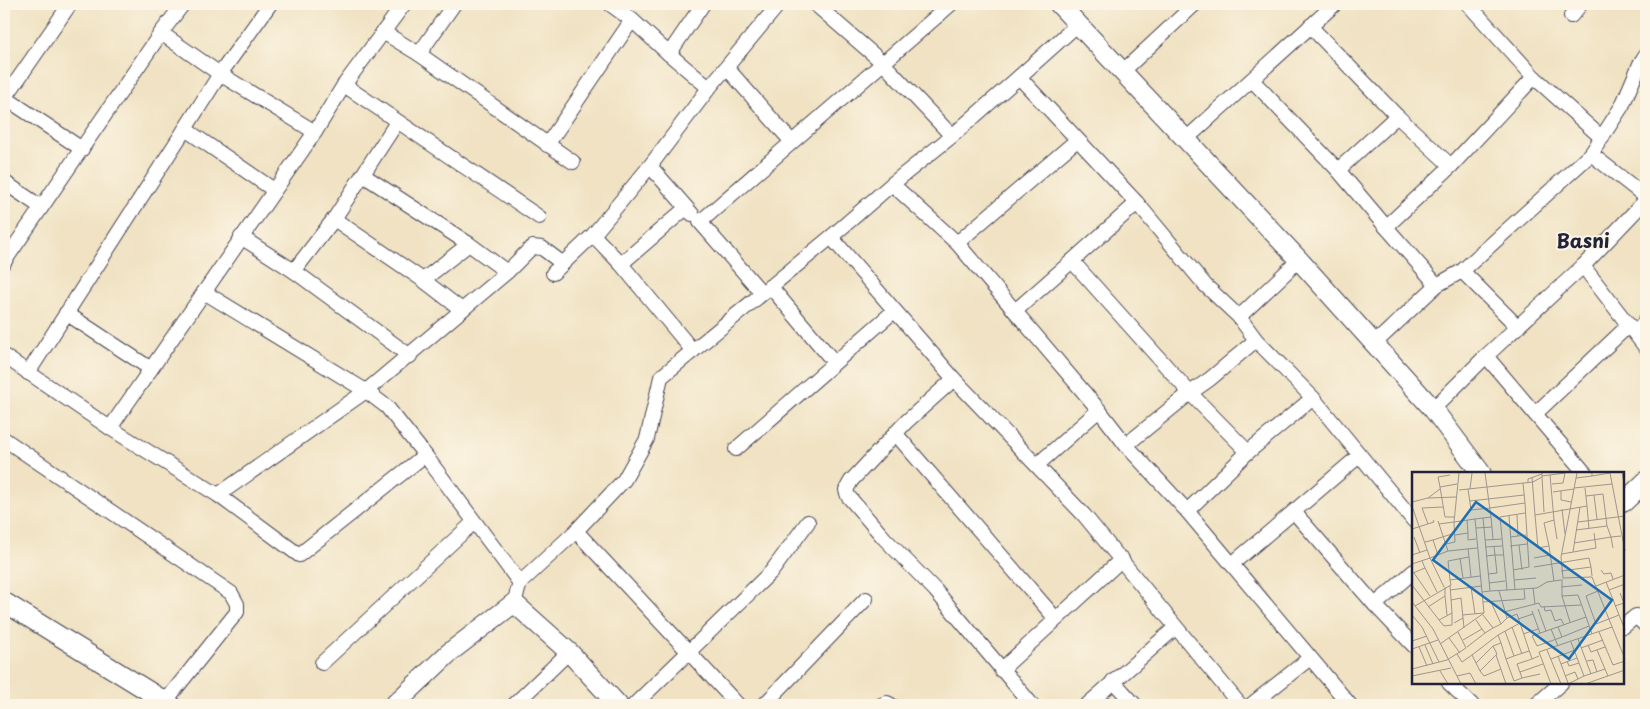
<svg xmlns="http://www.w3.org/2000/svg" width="1650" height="709" viewBox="0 0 1650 709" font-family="'Playpen Sans',sans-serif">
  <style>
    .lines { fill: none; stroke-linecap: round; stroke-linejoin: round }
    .street-casing { stroke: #413f4f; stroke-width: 16 }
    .secondary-casing { stroke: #413f4f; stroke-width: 21 }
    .street { stroke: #fff; stroke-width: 14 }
    .secondary { stroke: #fff; stroke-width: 19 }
    .labels { text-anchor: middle; stroke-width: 4; stroke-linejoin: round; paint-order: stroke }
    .district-label { font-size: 19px; font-weight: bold; fill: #22223b; stroke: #fcf5e5 }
    .inset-road { fill: none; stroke: #9e958d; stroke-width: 1 }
    .view { fill: #1f6fb2; fill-opacity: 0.15; stroke: #1f6fb2; stroke-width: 2.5 }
    .inset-edge { fill: none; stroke: #22223b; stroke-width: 2.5 }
  </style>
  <rect width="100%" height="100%" fill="#fcf5e5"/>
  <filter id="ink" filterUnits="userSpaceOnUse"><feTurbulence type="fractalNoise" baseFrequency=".02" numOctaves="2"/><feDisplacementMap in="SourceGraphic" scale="10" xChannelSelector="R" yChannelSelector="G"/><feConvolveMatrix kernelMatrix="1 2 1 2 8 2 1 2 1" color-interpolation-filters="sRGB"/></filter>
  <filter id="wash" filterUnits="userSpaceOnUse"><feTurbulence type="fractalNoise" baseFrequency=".0096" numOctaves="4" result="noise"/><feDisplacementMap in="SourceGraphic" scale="20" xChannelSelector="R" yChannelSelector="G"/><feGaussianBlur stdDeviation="1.12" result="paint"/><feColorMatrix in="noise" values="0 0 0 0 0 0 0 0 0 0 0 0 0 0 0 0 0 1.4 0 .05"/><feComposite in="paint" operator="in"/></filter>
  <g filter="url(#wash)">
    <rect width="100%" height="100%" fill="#f0e2c3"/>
  </g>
  <g filter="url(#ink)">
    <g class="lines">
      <g class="street-casing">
        <g id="street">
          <path d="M 610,4 L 632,20 L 669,54 L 703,4"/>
          <path d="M 815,4 L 882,62 L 952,136"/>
          <path d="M 1571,16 L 1581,4"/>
          <path d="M 1078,24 L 1019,77 L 1137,203 L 1205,285 L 1239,317 L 1256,340 L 1313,398 L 1414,521"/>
          <path d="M 1310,26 L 1397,116 L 1451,166"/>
          <path d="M 383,32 L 419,54 L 573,162"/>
          <path d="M 161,33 L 220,74 L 315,132"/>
          <path d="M 419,54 L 454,4"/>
          <path d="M 669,54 L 709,88"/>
          <path d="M 727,68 L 791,141"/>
          <path d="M 1122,72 L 1195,4"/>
          <path d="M 1534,77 L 1602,138"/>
          <path d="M 1252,80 L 1338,170 L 1386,227"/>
          <path d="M 344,85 L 539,217"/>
          <path d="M 4,97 L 82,149"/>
          <path d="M 5,98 L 70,4"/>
          <path d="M 185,129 L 220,74 L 270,4"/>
          <path d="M 1185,140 L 1335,4"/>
          <path d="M 547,145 L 632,20"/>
          <path d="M 1591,154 L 1646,197"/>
          <path d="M 650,166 L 692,214"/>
          <path d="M 1338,170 L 1397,116"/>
          <path d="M 363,175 L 469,244"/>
          <path d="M 4,182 L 41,207"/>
          <path d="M 892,184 L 952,136 L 1019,77"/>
          <path d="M 1646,200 L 1583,266 L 1646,348"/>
          <path d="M 1137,203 L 1072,261 L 1190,393 L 1210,379 L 1256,340"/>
          <path d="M 334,219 L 397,122"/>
          <path d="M 593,235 L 621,264 L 693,351"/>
          <path d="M 241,237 L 294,271 L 334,219 L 423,280 L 469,244 L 507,272"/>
          <path d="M 831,237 L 954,379 L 1084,515 L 1240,705"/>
          <path d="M 957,243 L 1077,140"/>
          <path d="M 4,262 L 161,33 L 183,4"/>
          <path d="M 621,264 L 686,208"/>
          <path d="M 294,271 L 410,356"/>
          <path d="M 1462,271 L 1518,327"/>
          <path d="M 553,273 L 593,235 L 650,166 L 709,88 L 779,4"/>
          <path d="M 423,280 L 462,310"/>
          <path d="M 1437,285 L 1386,227 L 1451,166 L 1534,77 L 1468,4"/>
          <path d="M 770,286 L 834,362"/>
          <path d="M 762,293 L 700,222 L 951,4"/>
          <path d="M 1015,311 L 1072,261"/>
          <path d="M 66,313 L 151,369"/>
          <path d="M 1239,317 L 1299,260"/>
          <path d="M 1636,334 L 1646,320"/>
          <path d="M 1374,344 L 1437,285 L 1462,271 L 1591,154 L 1622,106 L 1640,64 L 1646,54"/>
          <path d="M 4,356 L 110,428 L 315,132 L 344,85 L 404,4"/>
          <path d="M 1486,356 L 1583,266"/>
          <path d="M 28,373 L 185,129 L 274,190"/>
          <path d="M 954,379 L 906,422 L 851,481 L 846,490 L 848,496 L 884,538 L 935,590 L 1032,705"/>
          <path d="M 1433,409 L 1486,356 L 1535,414"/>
          <path d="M 110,428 L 218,495 L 299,555 L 425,455 L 387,407 L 366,391 L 204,292"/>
          <path d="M 895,433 L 1056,619"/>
          <path d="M 4,439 L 231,593 L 237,604 L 237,612 L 165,702"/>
          <path d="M 1126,445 L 1190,393 L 1248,452"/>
          <path d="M 736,449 L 894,311"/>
          <path d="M 425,455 L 520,583 L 514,603"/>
          <path d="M 1037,465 L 1099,410"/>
          <path d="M 1585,473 L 1535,414 L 1629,325"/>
          <path d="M 218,495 L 366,391 L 462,310 L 507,272 L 529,250 L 533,247 L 542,248 L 562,263"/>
          <path d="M 1187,511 L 1248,452 L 1313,398"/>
          <path d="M 1294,512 L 1375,605 L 1414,646"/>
          <path d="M 576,531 L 738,705"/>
          <path d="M 1232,564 L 1359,456"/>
          <path d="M 520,583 L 576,531 L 624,480 L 647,439 L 661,377 L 831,237 L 892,184 L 957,243 L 1099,410 L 1126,445 L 1187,511 L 1350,705"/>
          <path d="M 1375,605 L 1414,571"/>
          <path d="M 1624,626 L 1636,616 L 1646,626"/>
          <path d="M 322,663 L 474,522"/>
          <path d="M 1001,670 L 1122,559"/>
          <path d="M 1113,681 L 1135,705"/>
          <path d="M 1449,683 L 1472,705"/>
          <path d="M 514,705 L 569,652"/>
          <path d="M 634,705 L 772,571 L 808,522"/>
          <path d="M 764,705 L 866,599"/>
          <path d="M 881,705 L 887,703 L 891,705"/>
          <path d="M 1087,705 L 1175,628"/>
          <path d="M 1251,705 L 1310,658"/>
          <path d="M 1536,705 L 1561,683"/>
        </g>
      </g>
      <g class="secondary-casing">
        <g id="secondary">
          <path d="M 1059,4 L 1299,260 L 1433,409 L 1481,473"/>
          <path d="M 1624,502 L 1646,481"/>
          <path d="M 4,602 L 171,705"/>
          <path d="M 394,705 L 450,652 L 514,603 L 569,652 L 618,705"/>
        </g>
      </g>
      <use href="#street" class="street"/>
      <use href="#secondary" class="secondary"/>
    </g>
  </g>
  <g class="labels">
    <g class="district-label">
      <text x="1583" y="248">Basni</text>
    </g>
  </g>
  <g transform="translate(1412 472)">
    <rect width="212" height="212" fill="#f0e2c3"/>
    <path class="inset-road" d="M 165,1 L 149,85 L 151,106 L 180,105 L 213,187M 180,1 L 180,4 L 198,1M 198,1 L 213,79M 210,1 L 213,16M 130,4 L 153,1 L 151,11 L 140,12M 120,5 L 123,43 L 175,34 L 173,16M 130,5 L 132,40M 164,6 L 180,4M 116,11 L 116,7 L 130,2M 28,15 L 26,5 L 38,3M 162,16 L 200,12M 56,17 L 59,38 L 78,36 L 113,31 L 111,11M 58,17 L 60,1M 47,18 L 121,10 L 130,5 L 130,1M 149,19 L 149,28 L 159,30M 141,20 L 162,17M 182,23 L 185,47M 16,26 L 44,25M 58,29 L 112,23M 0,30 L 16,26 L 28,17M 0,34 L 18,86 L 36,79 L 65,76M 175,34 L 177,57M 150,37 L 153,62M 113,41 L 88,45 L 95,118 L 125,116 L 135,110 L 149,108M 105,43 L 106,64M 123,43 L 126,76 L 137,74 L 132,51 L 142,48 L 138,3M 97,44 L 103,118M 43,45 L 33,45 L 28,15 L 45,12M 79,45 L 81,67M 63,47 L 79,45 L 73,1M 142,48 L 145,67M 26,49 L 36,79M 166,50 L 213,44M 16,52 L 10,36 L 31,35M 27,52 L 42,50 L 43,70 L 34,72M 64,56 L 80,55M 0,57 L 22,50 L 21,48M 164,58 L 195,54 L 191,22 L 174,24M 56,61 L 56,68 L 64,67M 43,63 L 56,61 L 55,48M 2,65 L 8,81M 98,65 L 114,63M 21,68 L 43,61M 73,68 L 90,67M 13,70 L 21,68 L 26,83M 162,71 L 199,65 L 195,54M 107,73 L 110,98M 98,74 L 115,72M 137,74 L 142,109M 73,75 L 90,74M 82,75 L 83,83 L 91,83M 201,76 L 199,65 L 209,64M 56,77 L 57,85 L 36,89 L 38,108 L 68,104M 161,80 L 168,35M 150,82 L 184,76 L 182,61M 0,83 L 15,78M 74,84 L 83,83 L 85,101 L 76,102M 57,85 L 59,105M 48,86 L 51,106M 122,86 L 138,83M 0,92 L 18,86 L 32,115M 122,95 L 177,86 L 179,95M 13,96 L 25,120M 101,98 L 117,95 L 113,31M 189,98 L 192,102 L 199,101 L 201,107M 149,99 L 179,95 L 180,104M 1,101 L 13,96 L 10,89M 2,101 L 18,124M 102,108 L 124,106M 194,110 L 213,158M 77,111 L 93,109M 0,113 L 27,148 L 40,141 L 38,113M 184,114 L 213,103M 59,115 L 63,142M 149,115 L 170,113M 121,116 L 123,132M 38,118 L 69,114M 197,118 L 213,112M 78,119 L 95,118M 87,119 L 95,146 L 89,152M 186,119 L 174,124 L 184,152 L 207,143M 70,120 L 78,119 L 71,46M 33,124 L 35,143M 150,124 L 150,107M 39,128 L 49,126 L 51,146M 0,130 L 21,157 L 49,212M 71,130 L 113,127 L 112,117M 79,130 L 89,152 L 81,156M 127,131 L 129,135 L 169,133M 3,134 L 39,113 L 38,108M 132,134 L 133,139 L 139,138 L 143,149 L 149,147 L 152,153M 203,134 L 212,131 L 208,121M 16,135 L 33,124 L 33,115M 126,137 L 134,159M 120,139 L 128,161M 92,140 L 127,131M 0,143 L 10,155 L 27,190M 50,143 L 72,141M 95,146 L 105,142 L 120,187 L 127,184M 106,147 L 121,142M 27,148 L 32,154 L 40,153 L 40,141M 158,150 L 150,124 L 166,123 L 174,145M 42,151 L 51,146 L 52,156M 100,155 L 110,182M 146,155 L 150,165 L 177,154M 70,157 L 73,161 L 81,156 L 71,143M 139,157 L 146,174M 93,159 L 102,184 L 117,179M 187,160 L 201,193 L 213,189M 111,162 L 126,157M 150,165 L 125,174 L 120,164 L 174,145 L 180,162M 37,166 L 48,181M 166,167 L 179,202M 51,168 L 70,157 L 64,148M 0,169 L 15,164M 159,170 L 172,204 L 193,197 L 196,204M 89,171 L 94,187 L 102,184M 28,172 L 72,141 L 63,47 L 42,50 L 47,1M 13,173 L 21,192M 176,173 L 179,180 L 193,175M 7,175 L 15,194M 55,175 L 73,161M 169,176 L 191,168M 0,177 L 26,168M 135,178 L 149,212M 185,178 L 193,197M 45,182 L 50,190 L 60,183 L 68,199 L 85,182 L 81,174 L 89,171 L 86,163 L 108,151M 60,183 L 86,163M 84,183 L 94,212M 146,184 L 156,211M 94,187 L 102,209 L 110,206 L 105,192 L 120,187M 139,187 L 163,178M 155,189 L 157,194 L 167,191M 175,189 L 181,188 L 185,200M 64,191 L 81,174M 149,192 L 165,186M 0,197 L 35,188 L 54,176 L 46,160M 28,199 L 36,212M 68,199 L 72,204 L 89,197M 108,200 L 131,192M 0,204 L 39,196M 45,204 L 58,201 L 64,212M 153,204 L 163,200 L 166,207M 110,206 L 128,202M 139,212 L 127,180 L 200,155M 156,212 L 172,204M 173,212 L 213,198"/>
    <path class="view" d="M 64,30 L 200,128 L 157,187 L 21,88 Z"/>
    <rect width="212" height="212" class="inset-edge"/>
  </g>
  <rect width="1650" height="709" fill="none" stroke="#fcf5e5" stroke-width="20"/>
</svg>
